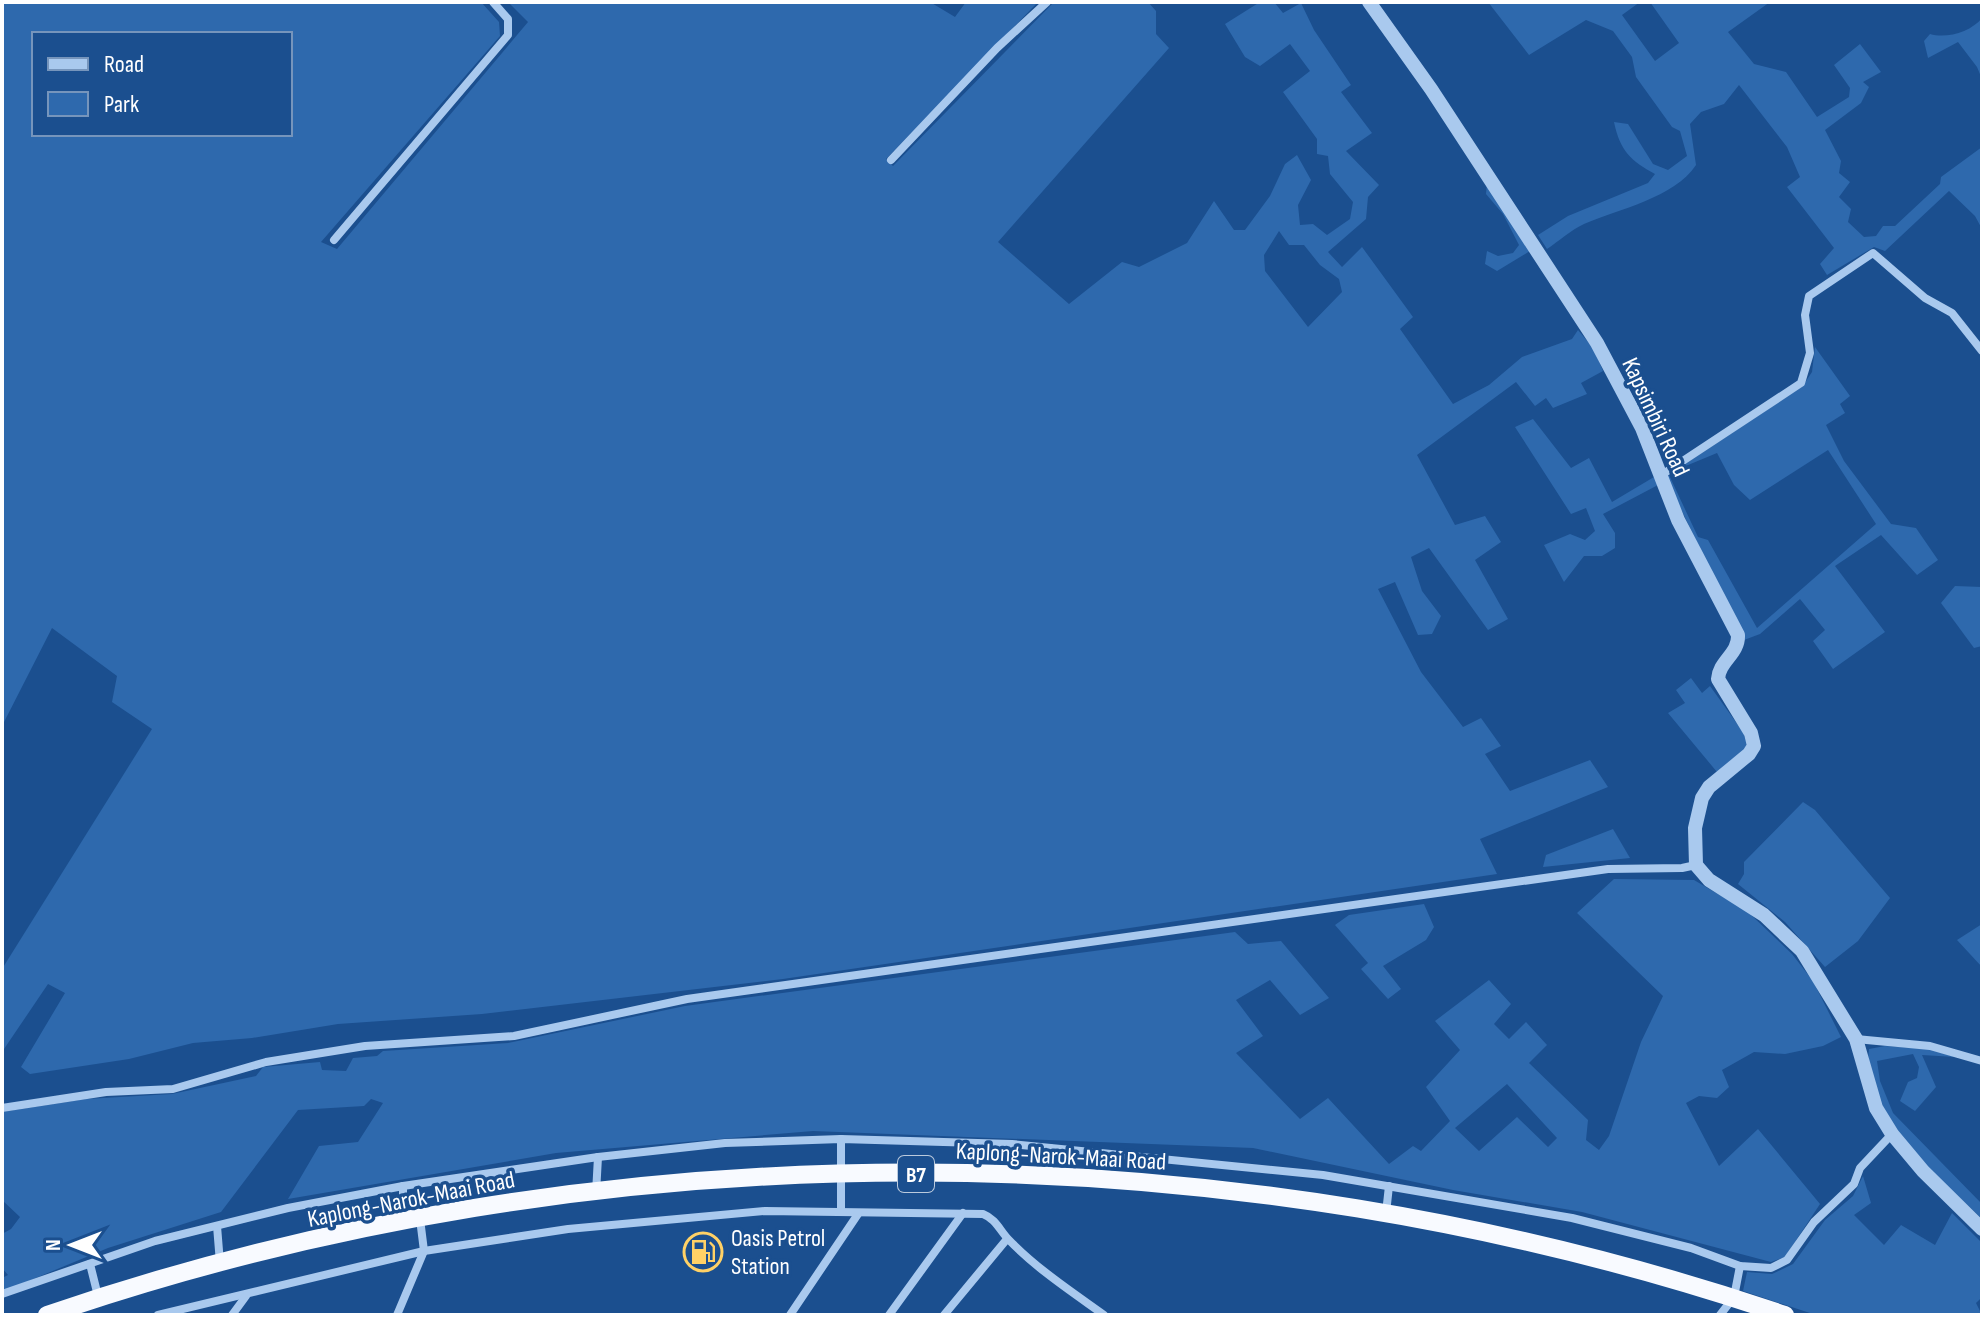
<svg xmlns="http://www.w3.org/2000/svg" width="1984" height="1317" viewBox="0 0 1984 1317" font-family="'Sofia Sans Condensed',sans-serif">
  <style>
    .green { fill: #2e69ad; fill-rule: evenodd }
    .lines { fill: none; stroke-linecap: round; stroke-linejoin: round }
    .minor { stroke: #a9c9ee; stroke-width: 8 }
    .tertiary { stroke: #a9c9ee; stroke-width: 14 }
    .trunk { stroke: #f8faff; stroke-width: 18 }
    .labels { text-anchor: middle; stroke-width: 7; stroke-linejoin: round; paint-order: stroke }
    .shield { fill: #1b4f8f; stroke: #bbcadd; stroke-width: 2 }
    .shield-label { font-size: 22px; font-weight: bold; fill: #fff }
    .street-label { font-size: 24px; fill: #fff; stroke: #1b4f8f }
    .poi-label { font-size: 24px; fill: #fff; stroke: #1b4f8f; text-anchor: start }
  </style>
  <rect width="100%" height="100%" fill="#1b4f8f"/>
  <g class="green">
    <path d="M 2,2 L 481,2 L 499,22 L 500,36 L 321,242 L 337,249 L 528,22 L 508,2 L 930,2 L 955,17 L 966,2 L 1038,2 L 886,159 L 893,166 L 1054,2 L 1148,2 L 1156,11 L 1156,34 L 1169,48 L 998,242 L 1069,304 L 1122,262 L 1139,267 L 1187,243 L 1214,201 L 1234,230 L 1245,230 L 1270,196 L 1285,164 L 1297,155 L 1311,180 L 1298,205 L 1300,225 L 1313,224 L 1327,235 L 1350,219 L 1353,202 L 1330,174 L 1328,156 L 1317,154 L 1317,139 L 1283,92 L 1310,71 L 1290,44 L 1260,66 L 1245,57 L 1225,24 L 1260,2 L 1274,2 L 1283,13 L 1301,3 L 1314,30 L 1351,85 L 1341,92 L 1372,133 L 1346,151 L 1379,185 L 1368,197 L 1366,219 L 1328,252 L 1342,267 L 1362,247 L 1413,317 L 1400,329 L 1453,404 L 1489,385 L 1522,357 L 1572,339 L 1578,330 L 1594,349 L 1603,371 L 1581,383 L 1587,394 L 1553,408 L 1546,398 L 1535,406 L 1516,382 L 1417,455 L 1455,525 L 1485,516 L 1501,542 L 1475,560 L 1508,619 L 1488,630 L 1429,548 L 1411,557 L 1422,591 L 1441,616 L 1432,634 L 1418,635 L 1395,582 L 1378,589 L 1421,672 L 1463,727 L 1481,718 L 1501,746 L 1485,754 L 1510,791 L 1590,760 L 1608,787 L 1480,839 L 1497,874 L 783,979 L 482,1014 L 338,1024 L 252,1038 L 193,1043 L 129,1059 L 30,1074 L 21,1067 L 65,993 L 48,984 L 2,1052 L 2,969 L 152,729 L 112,702 L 117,676 L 52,628 L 2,726 ZM 34,34 L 290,34 L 290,134 L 34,134 ZM 1279,231 L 1289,245 L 1304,245 L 1320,265 L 1339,279 L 1342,292 L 1308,327 L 1265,271 L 1264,255 Z"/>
    <path d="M 1488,2 L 1640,2 L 1622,15 L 1655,61 L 1679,43 L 1650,2 L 1770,2 L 1728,32 L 1754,64 L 1786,72 L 1817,117 L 1849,97 L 1850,88 L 1834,65 L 1860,44 L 1881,72 L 1863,82 L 1869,87 L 1861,103 L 1825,130 L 1841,161 L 1839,173 L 1850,182 L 1839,197 L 1851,209 L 1848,222 L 1864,237 L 1876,236 L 1883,226 L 1895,226 L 1940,184 L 1941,177 L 1982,147 L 1982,229 L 1975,216 L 1949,191 L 1885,251 L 1874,247 L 1827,275 L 1820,264 L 1834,248 L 1787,187 L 1800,177 L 1787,147 L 1739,85 L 1724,104 L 1701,112 L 1690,124 L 1696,165 C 1674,198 1619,209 1584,224 C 1571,230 1559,241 1547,249 L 1538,235 L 1568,216 L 1648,183 L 1655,174 C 1631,161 1620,151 1614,122 L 1628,124 L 1653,164 L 1668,170 L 1687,156 L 1680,131 L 1672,127 L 1636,77 L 1632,57 L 1613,31 L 1586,20 L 1529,55 Z"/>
    <path d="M 1982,18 L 1982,79 L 1977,67 L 1958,42 L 1928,58 L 1924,41 L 1930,34 C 1946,39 1971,32 1982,18 Z"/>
    <path d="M 1487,183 L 1530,251 L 1497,271 L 1485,264 L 1487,251 L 1498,256 L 1513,253 L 1519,245 L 1503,214 L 1486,194 Z"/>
    <path d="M 1815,347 L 1850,396 L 1840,404 L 1845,413 L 1826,425 L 1844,461 L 1891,524 L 1916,528 L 1938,560 L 1917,575 L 1881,535 L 1835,566 L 1885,632 L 1833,669 L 1813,641 L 1825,630 L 1800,599 L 1760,634 L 1744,640 L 1666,478 L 1669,475 L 1698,537 L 1708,540 L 1757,628 L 1876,524 L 1828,450 L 1750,500 L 1734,485 L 1717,453 L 1676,470 L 1802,387 L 1812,372 Z"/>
    <path d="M 1533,419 L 1571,468 L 1589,458 L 1612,502 L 1654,477 L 1658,485 L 1603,514 L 1615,533 L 1615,548 L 1602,556 L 1584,556 L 1564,582 L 1544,545 L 1570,534 L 1585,540 L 1595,531 L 1586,508 L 1571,514 L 1515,427 Z"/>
    <path d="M 1955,586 L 1982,587 L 1982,646 L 1974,648 L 1941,603 Z"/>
    <path d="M 1691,678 L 1702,693 L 1710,686 L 1748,739 L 1746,748 L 1717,772 L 1668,713 L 1685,703 L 1676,690 Z"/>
    <path d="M 1803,802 L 1815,810 L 1890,898 L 1858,941 L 1825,967 L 1785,922 L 1738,884 L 1744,874 L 1744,862 Z"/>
    <path d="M 1613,829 L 1630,858 L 1543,867 L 1546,855 Z"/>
    <path d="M 1614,879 L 1694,880 L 1747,911 L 1792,954 L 1813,981 L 1841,1037 L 1823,1046 L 1785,1054 L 1754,1052 L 1722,1070 L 1729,1087 L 1717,1098 L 1699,1096 L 1686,1103 L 1719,1166 L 1758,1129 L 1820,1204 L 1785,1257 L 1771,1262 L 1582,1212 L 1453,1190 L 1253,1148 L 813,1131 L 556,1153 L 288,1199 L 319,1146 L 358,1142 L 383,1103 L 371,1099 L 364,1106 L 298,1110 L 221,1212 L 108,1248 L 2,1292 L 2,1278 L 8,1275 L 2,1268 L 2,1234 L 11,1229 L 20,1217 L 2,1200 L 2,1112 L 86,1099 L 172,1094 L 256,1076 L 263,1067 L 320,1062 L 322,1070 L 346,1071 L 353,1058 L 377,1056 L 383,1051 L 508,1043 L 685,1006 L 1235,932 L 1248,944 L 1281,941 L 1329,998 L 1300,1015 L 1270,980 L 1236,1000 L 1263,1036 L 1236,1053 L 1300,1119 L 1328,1098 L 1389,1164 L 1413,1146 L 1421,1151 L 1450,1121 L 1426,1087 L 1460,1050 L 1435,1021 L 1489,980 L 1511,1004 L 1494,1024 L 1509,1039 L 1526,1022 L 1547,1045 L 1529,1063 L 1588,1120 L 1586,1140 L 1599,1150 L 1609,1136 L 1641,1042 L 1663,996 L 1577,913 ZM 1507,1084 L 1557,1138 L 1548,1147 L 1517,1117 L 1479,1151 L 1455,1128 Z"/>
    <path d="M 1424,904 L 1434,927 L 1426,940 L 1383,966 L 1401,989 L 1388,999 L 1361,969 L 1368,963 L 1335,925 L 1349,915 Z"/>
    <path d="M 1982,924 L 1982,967 L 1957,940 Z"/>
    <path d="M 1885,1046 L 1929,1049 L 1955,1057 L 1922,1055 L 1936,1087 L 1915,1111 L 1900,1101 L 1908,1082 L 1917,1078 L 1919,1067 L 1913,1054 L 1877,1061 L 1880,1081 L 1893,1113 L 1982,1204 L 1982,1219 C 1939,1175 1860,1119 1869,1049 Z"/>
    <path d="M 1863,1176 L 1871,1203 L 1854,1215 L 1884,1245 L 1901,1225 L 1935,1245 L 1952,1213 L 1982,1243 L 1982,1297 L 1976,1303 L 1982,1315 L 1816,1315 L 1743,1291 L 1747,1272 L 1772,1274 L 1793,1264 L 1825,1220 L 1853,1196 Z"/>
  </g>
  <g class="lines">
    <g class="minor">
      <path d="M 891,160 L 997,48 L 1047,2"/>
      <path d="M 334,240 L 508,35 L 508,19 L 493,2"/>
      <path d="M 1660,476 L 1801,383 L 1810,353 L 1805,315 L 1809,296 L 1873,253 L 1925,298 L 1952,313 L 1982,351"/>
      <path d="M 1856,1039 L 1930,1046 L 1982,1061"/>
      <path d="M 2,1108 L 106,1092 L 173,1089 L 266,1062 L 365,1046 L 514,1036 L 687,999 L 1608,869 L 1682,868 L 1696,865"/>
      <path d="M 1049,1177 L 1050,1148"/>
      <path d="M 403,1186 L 403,1221"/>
      <path d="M 596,1193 L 598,1157"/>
      <path d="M 841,1212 L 841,1139"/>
      <path d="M 1386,1213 L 1389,1186"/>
      <path d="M 217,1226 L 220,1263"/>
      <path d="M 90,1264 L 98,1296"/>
      <path d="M 2,1294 L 155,1241 L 288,1208 L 403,1186 L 598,1157 L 725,1143 L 841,1139 L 1012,1144 L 1323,1175 L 1572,1218 L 1691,1248 L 1740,1266 L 1771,1268 L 1787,1260 L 1814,1222 L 1854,1184 L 1860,1168 L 1892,1134"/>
      <path d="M 158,1315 L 424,1251 L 568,1229 L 765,1211 L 983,1214 C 996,1219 1000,1231 1009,1240 C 1037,1269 1072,1292 1104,1315"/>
      <path d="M 232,1315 L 246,1296"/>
      <path d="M 397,1315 L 424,1251 L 420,1219"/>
      <path d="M 790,1315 L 858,1214"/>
      <path d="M 889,1315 L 963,1213"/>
      <path d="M 944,1315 L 1007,1239"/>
      <path d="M 1720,1315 L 1734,1297 L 1740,1266"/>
    </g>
    <path class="tertiary" d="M 1369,2 L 1431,89 L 1597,343 L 1642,428 L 1678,520 L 1738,635 C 1739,654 1719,661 1718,679 L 1751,733 L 1754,746 L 1749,754 L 1709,787 L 1702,798 L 1695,828 L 1696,865 L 1709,880 L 1764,915 L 1802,951 L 1856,1039 L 1876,1108 L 1892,1134 L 1923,1171 L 1982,1229"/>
    <path class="trunk" d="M 47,1315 C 602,1124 1230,1126 1785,1315"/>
  </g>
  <defs>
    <g id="fuel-ring" transform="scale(2)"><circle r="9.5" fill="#1b4f8f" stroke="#ffd166" stroke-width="1.5"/><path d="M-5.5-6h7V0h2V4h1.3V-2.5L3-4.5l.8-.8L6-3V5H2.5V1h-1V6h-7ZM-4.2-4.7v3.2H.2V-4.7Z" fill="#ffd166"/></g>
  </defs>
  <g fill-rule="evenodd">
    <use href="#fuel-ring" x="703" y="1252"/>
  </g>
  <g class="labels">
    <rect class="shield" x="898" y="1156" width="36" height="36" rx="6"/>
    <g class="shield-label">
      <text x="916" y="1182">B7</text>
    </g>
    <g class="street-label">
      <text transform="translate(1656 417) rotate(65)" y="8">Kapsimbiri Road</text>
      <text transform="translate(1061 1156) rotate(3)" y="8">Kaplong-Narok-Maai Road</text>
      <text transform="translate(411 1199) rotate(-11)" y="8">Kaplong-Narok-Maai Road</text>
    </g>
    <g class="poi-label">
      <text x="731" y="1246">Oasis Petrol<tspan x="731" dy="28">Station</tspan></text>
    </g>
  </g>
  <rect width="1984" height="1317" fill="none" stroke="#ffffff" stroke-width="8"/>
  <rect x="32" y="32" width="260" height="104" fill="#1b4f8f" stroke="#7695bc" stroke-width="2"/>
  <rect x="48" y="58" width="40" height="12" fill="#a9c9ee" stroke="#7695bc" stroke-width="2"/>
  <text x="104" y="72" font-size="24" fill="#ffffff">Road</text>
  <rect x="48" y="92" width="40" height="24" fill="#2e69ad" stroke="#7695bc" stroke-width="2"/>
  <text x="104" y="112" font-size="24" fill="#ffffff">Park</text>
  <g transform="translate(72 1245) rotate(270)" stroke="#1b4f8f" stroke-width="6" paint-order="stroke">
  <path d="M0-6L14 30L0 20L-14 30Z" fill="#ffffff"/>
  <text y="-12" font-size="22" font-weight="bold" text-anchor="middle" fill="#ffffff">N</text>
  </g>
</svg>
